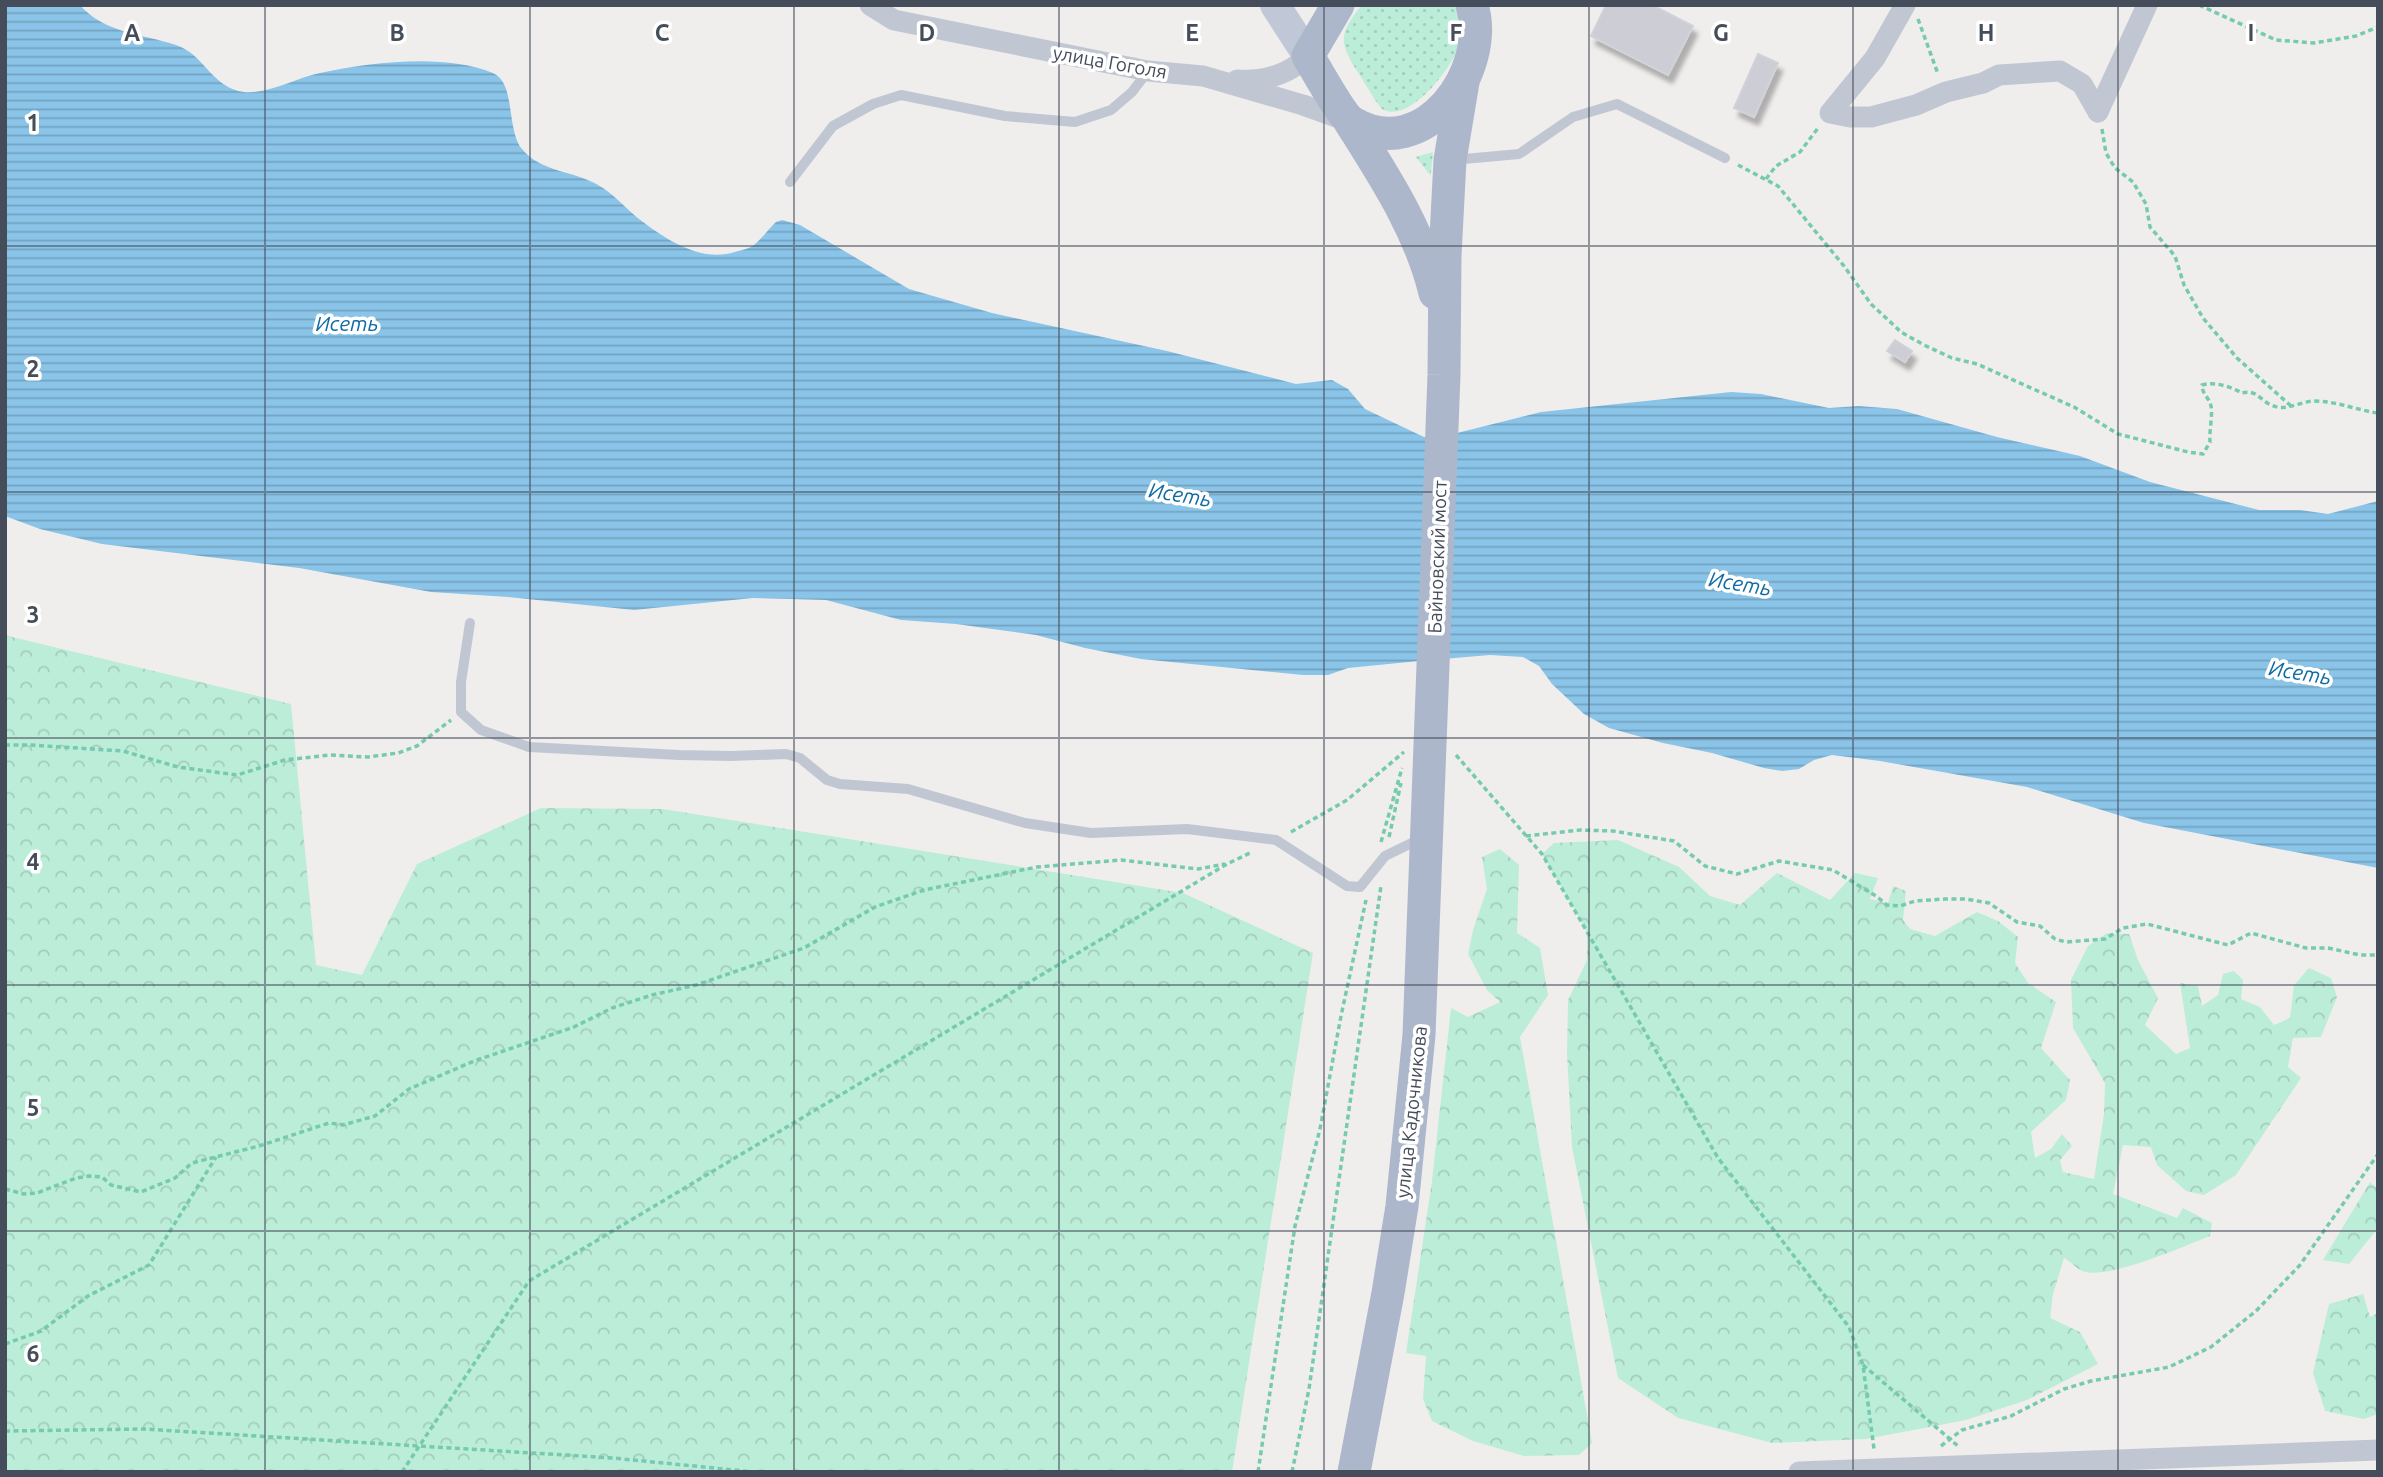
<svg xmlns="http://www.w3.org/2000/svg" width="2383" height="1477" viewBox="0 0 2383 1477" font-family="Ubuntu,sans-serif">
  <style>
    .grass { fill: url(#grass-dots) }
    .forest { fill: url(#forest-crowns) }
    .water { fill: url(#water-rules) }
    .building { fill: #cdced5; stroke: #d1d2d9; stroke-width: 2; filter: url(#shadow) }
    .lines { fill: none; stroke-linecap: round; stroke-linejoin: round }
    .path { stroke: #75caaf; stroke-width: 3.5; stroke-dasharray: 5 3.5; stroke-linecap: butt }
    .service { stroke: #c1c7d2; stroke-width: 10 }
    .minor { stroke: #c1c7d2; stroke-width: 21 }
    .secondary { stroke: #c0c7d6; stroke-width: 30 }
    .primary { stroke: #adb7cc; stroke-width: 33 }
    .grid { fill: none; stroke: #464d5a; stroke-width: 2; stroke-opacity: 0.55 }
    .labels { text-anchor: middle; stroke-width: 7; stroke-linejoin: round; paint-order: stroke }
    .street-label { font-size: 19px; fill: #464d5a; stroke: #fff }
    .water-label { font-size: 21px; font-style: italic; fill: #0f6ba4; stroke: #fff }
    .grid-label { font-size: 23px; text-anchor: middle; font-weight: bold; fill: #464d5a; stroke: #fff; stroke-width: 7; stroke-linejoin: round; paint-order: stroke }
  </style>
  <defs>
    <pattern id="grass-dots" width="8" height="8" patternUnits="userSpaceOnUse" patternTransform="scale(1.75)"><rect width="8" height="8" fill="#bcedd8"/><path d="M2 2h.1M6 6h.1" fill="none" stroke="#a3cdbc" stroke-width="1.8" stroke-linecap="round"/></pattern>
    <pattern id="forest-crowns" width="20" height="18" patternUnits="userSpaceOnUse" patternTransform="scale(1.75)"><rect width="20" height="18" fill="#bcedd8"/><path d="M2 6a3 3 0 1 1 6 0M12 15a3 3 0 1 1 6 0" fill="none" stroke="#a3cdbc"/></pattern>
    <pattern id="water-rules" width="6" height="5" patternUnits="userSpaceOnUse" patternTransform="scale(1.75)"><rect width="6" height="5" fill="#8ac5e9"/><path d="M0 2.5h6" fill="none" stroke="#73a2c0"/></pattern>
    <filter id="shadow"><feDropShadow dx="4.5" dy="8" stdDeviation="2" flood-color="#0004"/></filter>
  </defs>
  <rect width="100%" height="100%" fill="#f0eeed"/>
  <g class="grass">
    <path d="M 1362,5 L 1456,7 C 1459,21 1462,35 1457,50 C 1449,71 1409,124 1382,109 C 1374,100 1368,88 1361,77 C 1340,45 1336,36 1362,5 Z"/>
    <path d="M 1433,152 L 1431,173 L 1430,175 L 1416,157 Z"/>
  </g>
  <g class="forest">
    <path d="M 5,634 L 8,636 L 291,704 L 316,965 L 362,975 L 417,864 L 541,808 L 663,809 L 1183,893 L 1313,953 L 1232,1472 L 5,1472 Z"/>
    <path d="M 1618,840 L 1679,867 L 1710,896 L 1740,905 L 1777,873 L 1830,900 L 1855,873 L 1878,878 L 1870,899 L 1888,903 L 1893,886 L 1906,891 L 1903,920 L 1910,929 L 1935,936 L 1977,912 L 1998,921 L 2018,937 L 2015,963 L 2028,983 L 2056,1002 L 2041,1048 L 2070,1080 L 2066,1100 L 2031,1132 L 2035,1158 L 2051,1149 L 2062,1134 L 2072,1146 L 2060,1160 L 2063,1172 L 2094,1179 L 2104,1114 L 2105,1083 L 2073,1028 L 2071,980 L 2088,946 L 2107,933 L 2129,934 L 2138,960 L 2158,998 L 2145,1025 L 2176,1054 L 2190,1048 L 2180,983 L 2198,986 L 2202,1006 L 2218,995 L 2223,974 L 2234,971 L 2243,980 L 2241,999 L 2260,1007 L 2274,1025 L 2290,1018 L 2294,985 L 2309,968 L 2331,978 L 2337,997 L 2321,1037 L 2293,1038 L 2288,1067 L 2301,1078 L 2236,1175 L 2204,1195 L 2186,1191 L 2157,1165 L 2151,1147 L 2123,1145 L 2113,1194 L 2177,1218 L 2183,1208 L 2212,1223 L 2210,1236 C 2184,1246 2106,1281 2082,1271 C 2076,1268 2070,1261 2064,1258 L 2053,1294 L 2050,1318 L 2080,1332 L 2098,1364 L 2027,1400 L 1966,1420 L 1866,1439 L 1772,1443 L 1678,1418 L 1618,1378 L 1572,1147 L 1567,1054 L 1568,1000 L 1587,960 L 1587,932 L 1542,854 L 1554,843 Z"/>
    <path d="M 1500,849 L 1519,865 L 1517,933 L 1540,948 L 1548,995 L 1520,1037 L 1592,1443 L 1579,1455 L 1524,1456 L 1473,1441 L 1432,1421 L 1423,1399 L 1426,1356 L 1406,1353 L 1432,1181 L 1451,1008 L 1468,1017 L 1500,1002 L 1487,990 L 1468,954 L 1473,930 L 1487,889 L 1482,857 Z"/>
    <path d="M 2370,1182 L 2378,1189 L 2378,1228 L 2349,1264 L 2323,1260 Z"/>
    <path d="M 2363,1294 L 2370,1317 L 2378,1313 L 2378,1414 L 2364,1419 L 2325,1411 L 2313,1373 L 2329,1304 Z"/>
  </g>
  <path class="water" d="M 5,5 L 80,5 C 104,33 142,34 176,45 C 204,54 212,88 244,92 C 270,94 295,78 320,73 C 371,62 445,53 493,73 C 516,83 506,129 522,149 C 540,172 575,171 598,185 C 614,194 625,208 639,219 C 665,239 701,263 735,252 C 741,250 749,249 754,245 C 763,238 768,229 776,222 L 782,220 L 800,225 L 909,289 L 992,313 L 1167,351 L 1296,384 L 1332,380 L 1348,389 L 1365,409 L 1424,437 L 1437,438 L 1541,412 L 1731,392 L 1761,394 L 1829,408 L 1859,406 L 1897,409 L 1997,437 L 2080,456 L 2150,482 L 2259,510 L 2300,510 L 2328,514 L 2378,501 L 2378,868 L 2144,823 L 2027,787 L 1880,761 L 1832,755 L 1814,760 L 1799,769 L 1782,771 L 1764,768 L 1712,753 L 1663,743 L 1609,728 L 1584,714 L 1552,684 L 1539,666 L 1523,657 L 1490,655 L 1419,661 L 1348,668 L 1328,675 L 1303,675 L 1141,659 L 1085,648 L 1036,635 L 956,624 L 901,620 L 826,600 L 753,598 L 634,610 L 508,597 L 431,592 L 299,568 L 102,544 L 40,529 L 5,516 Z"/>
  <g class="building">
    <path d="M 1606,5 L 1652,5 L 1693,26 L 1668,75 L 1591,36 Z"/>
    <path d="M 1758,54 L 1778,63 L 1754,117 L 1734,108 Z"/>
    <path d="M 1895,340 L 1912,351 L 1905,362 L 1887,351 Z"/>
  </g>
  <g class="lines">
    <g class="path">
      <path d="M 2199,5 L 2276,40 L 2314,43 L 2356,36 L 2378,27"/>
      <path d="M 1918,19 L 1938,74"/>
      <path d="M 2102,129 L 2106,153 L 2115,168 L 2133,182 L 2146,204 L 2150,227 L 2175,256 L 2184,285 L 2203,318 L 2237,358 L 2291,406"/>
      <path d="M 1738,165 L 1778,186 L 1844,266 L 1871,304 L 1901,332 L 1924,345 L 1952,358 L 1977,364 L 2074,407 L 2118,434 L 2188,452 L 2203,454 L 2210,442 C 2209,431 2213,414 2211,406 C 2209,397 2202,394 2202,385 C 2215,381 2231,387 2242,393 C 2256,389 2260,400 2271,405 C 2285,412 2299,402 2313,401 C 2337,401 2356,410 2378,413"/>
      <path d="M 1766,179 L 1776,166 L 1800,152 L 1818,128"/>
      <path d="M 5,745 L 30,745 L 123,751 L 178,767 L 237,775 L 285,760 L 330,755 L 368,757 L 398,753 L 417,746 L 451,720"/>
      <path d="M 1456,755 L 1542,854 L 1718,1158 L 1849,1327 L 1863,1365 L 1874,1449"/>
      <path d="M 1291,832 L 1347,800 L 1404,752"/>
      <path d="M 1526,836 L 1580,830 L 1613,831 L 1674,841 L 1705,866 L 1737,874 L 1779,861 L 1833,870 L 1876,896 L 1887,905 L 1900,906 L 1915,901 L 1945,899 L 1966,899 L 1989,903 L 2017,922 L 2040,926 L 2055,939 L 2066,942 L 2105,939 L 2123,928 L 2147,924 L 2228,945 L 2251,933 L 2306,948 L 2328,948 L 2360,955 L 2378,955"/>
      <path d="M 1389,837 L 1401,783"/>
      <path d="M 1381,842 L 1402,768"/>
      <path d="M 5,1189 L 24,1194 L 37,1193 L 76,1178 L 89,1176 L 102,1177 L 111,1185 L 141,1192 L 175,1178 L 192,1163 L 259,1146 L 329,1123 L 343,1125 L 375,1116 L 409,1089 L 474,1061 L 574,1027 L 612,1008 L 652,995 L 696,985 L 804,948 L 875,907 L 924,890 L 1037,867 L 1121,860 L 1198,869 L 1225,864"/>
      <path d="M 5,1344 L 41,1331 L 88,1296 L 149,1265 L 216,1157"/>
      <path d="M 1863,1365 L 1958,1446"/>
      <path d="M 5,1431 L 144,1429 L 613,1458 L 754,1472"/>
      <path d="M 1941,1446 L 1962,1430 L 2011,1416 L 2064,1389 L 2091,1381 L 2169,1367 L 2211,1347 L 2256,1311 L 2300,1265 L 2378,1154"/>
      <path d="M 402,1472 L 529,1281 L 1227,864 L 1250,853"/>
      <path d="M 1258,1472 L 1295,1226 L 1320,1129 L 1341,1016 L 1366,900"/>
      <path d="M 1292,1472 L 1309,1389 L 1381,886"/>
    </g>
    <g class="service">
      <path d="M 1453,160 L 1519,154 L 1573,117 L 1617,104 L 1725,158"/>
      <path d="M 790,182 L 833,126 L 873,104 L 901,95 L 1005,116 L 1075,122 L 1111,110 L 1132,92 L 1148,71"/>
      <path d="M 470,623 L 461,682 L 461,712 L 481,730 L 529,747 L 679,755 L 731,756 L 786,754 L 800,758 L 827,780 L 840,784 L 908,789 L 1025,823 L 1091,833 L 1187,829 L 1276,840 L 1347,886 L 1360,887 L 1385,856 L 1422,838"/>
    </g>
    <g class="minor">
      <path d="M 870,5 L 894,20 L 1148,71 L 1203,76 L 1303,105 L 1348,121"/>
      <path d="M 1905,5 L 1875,58 L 1830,113 L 1850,117 L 1871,117 L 1916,105 L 1946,92 L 1983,83 L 1999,75 L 2060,71 L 2082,84 L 2098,112"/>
      <path d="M 1237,80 C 1264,82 1288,75 1308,56"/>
      <path d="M 2098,112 L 2147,5"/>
      <path d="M 1799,1472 L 2378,1450"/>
    </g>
    <path class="secondary" d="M 1275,5 L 1308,56"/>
    <g class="primary">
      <path d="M 1338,5 L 1308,56 C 1316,69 1342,117 1353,123 C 1424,165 1492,70 1472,5"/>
      <path d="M 1350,122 C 1384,176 1420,230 1435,293"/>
      <path d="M 1354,1472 L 1388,1293 L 1402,1206 L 1419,1035 L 1444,375 L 1445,256 L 1450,160 L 1463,82"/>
    </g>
  </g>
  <path class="grid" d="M 265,5 L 265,1472M 530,5 L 530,1472M 794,5 L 794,1472M 1059,5 L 1059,1472M 1324,5 L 1324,1472M 1589,5 L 1589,1472M 1853,5 L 1853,1472M 2118,5 L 2118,1472M 5,246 L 2378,246M 5,492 L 2378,492M 5,738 L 2378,738M 5,985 L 2378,985M 5,1231 L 2378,1231"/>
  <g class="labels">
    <g class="street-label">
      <text transform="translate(1110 62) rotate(10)" y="7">улица Гоголя</text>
      <text transform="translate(1437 557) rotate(-88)" y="7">Байновский мост</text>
      <text transform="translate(1411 1112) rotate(-84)" y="7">улица Кадочникова</text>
    </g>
    <g class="water-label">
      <text x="347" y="331">Исеть</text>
      <text transform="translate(1180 495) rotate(9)" y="7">Исеть</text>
      <text transform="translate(1740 584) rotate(9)" y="7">Исеть</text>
      <text transform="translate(2300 673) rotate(9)" y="7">Исеть</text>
    </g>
  </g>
  <g class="grid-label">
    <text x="132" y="41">A</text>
    <text x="397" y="41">B</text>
    <text x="662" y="41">C</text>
    <text x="927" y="41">D</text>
    <text x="1192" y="41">E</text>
    <text x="1456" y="41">F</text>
    <text x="1721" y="41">G</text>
    <text x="1986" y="41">H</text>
    <text x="2251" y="41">I</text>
    <text x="33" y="131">1</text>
    <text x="33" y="377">2</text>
    <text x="33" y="623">3</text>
    <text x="33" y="870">4</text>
    <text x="33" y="1116">5</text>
    <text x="33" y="1362">6</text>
  </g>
  <rect width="2383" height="1477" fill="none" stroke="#464d5a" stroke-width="14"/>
</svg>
